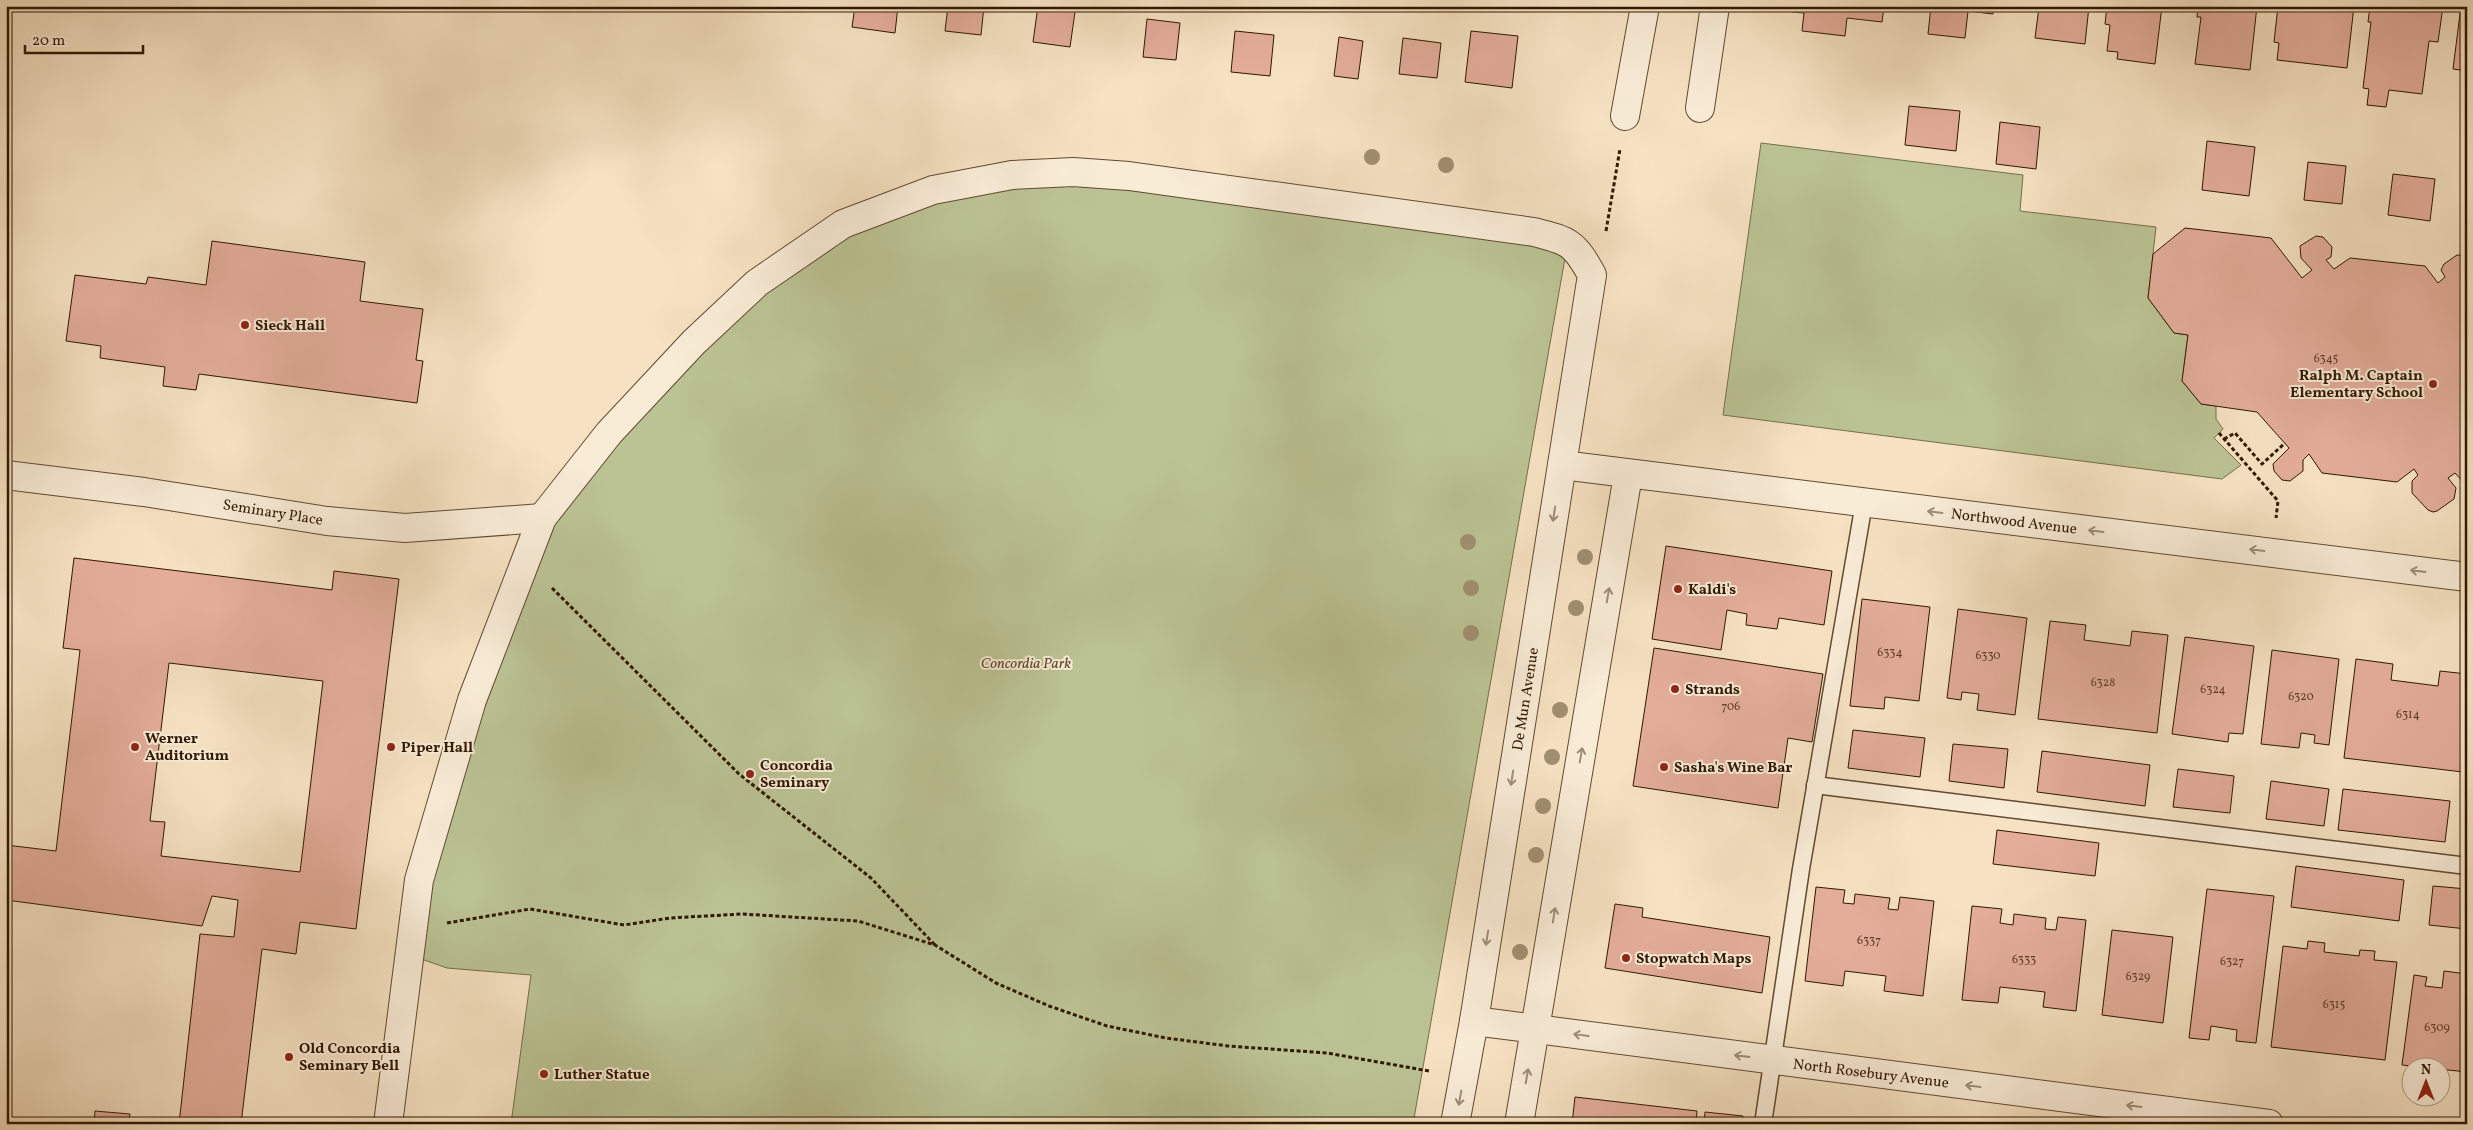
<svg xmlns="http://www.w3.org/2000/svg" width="2473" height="1130" viewBox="0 0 2473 1130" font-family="Vollkorn,serif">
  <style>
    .green { fill: #bbc394; stroke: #766e4a }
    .building { fill: #e3ad9a; stroke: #301801; fill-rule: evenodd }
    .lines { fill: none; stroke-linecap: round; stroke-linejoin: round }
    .service-casing { stroke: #624a31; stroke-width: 19 }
    .minor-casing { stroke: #624a31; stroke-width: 30 }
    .path { stroke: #301801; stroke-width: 3; stroke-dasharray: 4 2.5; stroke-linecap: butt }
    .service { stroke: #f9ecd7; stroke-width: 16 }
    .minor { stroke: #f9ecd7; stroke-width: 28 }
    .tree { fill: #a08f70 }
    .oneway { stroke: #9f8d77 }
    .poi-dot { fill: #8f2418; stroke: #f9ecd7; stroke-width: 2 }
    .labels { text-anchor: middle; stroke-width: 4; stroke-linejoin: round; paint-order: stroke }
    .number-label { font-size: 12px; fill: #5d3d27 }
    .poi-label { font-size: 15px; font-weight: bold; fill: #301801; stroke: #f9ecd7; text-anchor: start }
    .street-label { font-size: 15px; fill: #301801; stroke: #f9ecd7 }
    .park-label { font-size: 15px; font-style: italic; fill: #5a4b2d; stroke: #f9ecd7 }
  </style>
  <rect width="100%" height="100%" fill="#f6e2c2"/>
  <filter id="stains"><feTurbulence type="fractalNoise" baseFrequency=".004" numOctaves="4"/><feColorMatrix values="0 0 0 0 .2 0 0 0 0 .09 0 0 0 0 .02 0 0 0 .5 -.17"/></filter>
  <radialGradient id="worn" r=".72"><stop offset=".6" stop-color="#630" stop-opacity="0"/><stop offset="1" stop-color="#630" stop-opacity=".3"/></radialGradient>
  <g class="green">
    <path d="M 1761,143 L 2023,175 L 2020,211 L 2156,227 L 2148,298 L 2174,333 L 2188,335 L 2182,381 L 2201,404 L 2216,406 L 2216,419 L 2223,429 L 2214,438 L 2241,465 L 2222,479 L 1723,415 Z"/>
    <path d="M 1012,175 L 1568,241 L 1413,1124 L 511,1124 L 531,975 L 447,968 L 410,955 L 419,880 L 542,518 L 694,342 L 843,224 Z"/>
  </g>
  <g class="building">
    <path d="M 855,6 L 898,6 L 895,33 L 852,27 Z"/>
    <path d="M 948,6 L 984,6 L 981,35 L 945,31 Z"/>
    <path d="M 1038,6 L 1075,12 L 1070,47 L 1033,42 Z"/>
    <path d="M 1793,6 L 1884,6 L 1882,22 L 1847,18 L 1845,36 L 1802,31 L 1804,13 L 1792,12 Z"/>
    <path d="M 1931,6 L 1994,6 L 1993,14 L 1968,11 L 1965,38 L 1928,34 Z"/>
    <path d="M 2032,6 L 2089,6 L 2085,44 L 2035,38 L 2039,7 Z"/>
    <path d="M 2107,6 L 2162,6 L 2155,64 L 2117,59 L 2118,52 L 2107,51 L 2110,25 L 2105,24 Z"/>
    <path d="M 2198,6 L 2257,6 L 2250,70 L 2195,64 L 2201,17 L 2197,17 Z"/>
    <path d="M 2278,6 L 2354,6 L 2347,68 L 2277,60 L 2279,43 L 2274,42 Z"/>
    <path d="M 2370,6 L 2443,6 L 2438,42 L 2429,41 L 2422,94 L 2389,90 L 2386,107 L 2367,105 L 2369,89 L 2363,88 L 2371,22 L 2368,22 Z"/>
    <path d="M 2461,6 L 2467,6 L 2467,71 L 2453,69 Z"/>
    <path d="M 1147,19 L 1180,23 L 1176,60 L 1143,57 Z"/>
    <path d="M 1235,31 L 1274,35 L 1270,76 L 1231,72 Z"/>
    <path d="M 1471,31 L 1518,36 L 1512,88 L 1465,82 Z"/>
    <path d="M 1339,37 L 1363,41 L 1358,79 L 1334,76 Z"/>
    <path d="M 1403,38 L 1441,43 L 1437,78 L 1399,74 Z"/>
    <path d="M 1909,106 L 1960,111 L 1956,151 L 1905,145 Z"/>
    <path d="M 2000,122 L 2040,127 L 2036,169 L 1996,164 Z"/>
    <path d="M 2207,141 L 2255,147 L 2249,196 L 2202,190 Z"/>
    <path d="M 2308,162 L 2346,166 L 2342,204 L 2304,200 Z"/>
    <path d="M 2393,174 L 2435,179 L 2430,221 L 2388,215 Z"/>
    <path d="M 2185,228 L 2271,238 L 2302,278 L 2312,270 L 2301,258 L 2300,246 L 2316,236 L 2323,237 L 2332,247 L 2331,257 L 2326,260 L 2334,269 L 2350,258 L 2425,266 L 2438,283 L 2445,277 L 2441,270 L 2444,264 L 2457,255 L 2467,256 L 2467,486 L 2455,473 L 2448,478 L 2456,488 L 2454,499 L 2437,511 L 2433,512 L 2428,510 L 2412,493 L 2412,481 L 2418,475 L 2414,469 L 2397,482 L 2322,473 L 2309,454 L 2303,460 L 2303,471 L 2290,481 L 2282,480 L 2274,471 L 2273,464 L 2289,448 L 2257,412 L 2201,404 L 2182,381 L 2188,335 L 2174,333 L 2148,298 L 2153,254 Z"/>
    <path d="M 212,241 L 365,262 L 360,301 L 423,309 L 416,360 L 423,361 L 417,403 L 199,374 L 196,390 L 163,386 L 165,367 L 100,358 L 101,346 L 66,341 L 75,275 L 146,284 L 148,277 L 206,285 Z"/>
    <path d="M 1666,546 L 1832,571 L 1824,625 L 1779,618 L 1777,629 L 1746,625 L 1747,614 L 1727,610 L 1721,650 L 1652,639 Z"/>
    <path d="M 74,558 L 332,590 L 334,571 L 399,579 L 356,929 L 300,922 L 296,954 L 262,949 L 241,1124 L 179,1124 L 200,934 L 234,937 L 238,900 L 212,896 L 202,926 L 6,900 L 6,845 L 56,851 L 80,650 L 63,648 ZM 169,663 L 323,681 L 300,872 L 161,856 L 165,822 L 150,821 Z"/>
    <path d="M 1862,599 L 1930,607 L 1919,701 L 1885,697 L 1884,709 L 1850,706 Z"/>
    <path d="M 1958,609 L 2027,618 L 2015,715 L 1977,710 L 1979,694 L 1962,692 L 1961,700 L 1947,698 Z"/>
    <path d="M 2050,621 L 2086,625 L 2084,640 L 2130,646 L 2132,631 L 2168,635 L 2157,733 L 2038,719 Z"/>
    <path d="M 2185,637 L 2254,646 L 2243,734 L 2229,733 L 2228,742 L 2172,734 Z"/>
    <path d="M 1654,648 L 1823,674 L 1812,742 L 1788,738 L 1778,808 L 1633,786 Z"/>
    <path d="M 2272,650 L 2339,659 L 2329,745 L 2314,743 L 2315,735 L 2301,733 L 2299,748 L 2261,744 Z"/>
    <path d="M 2356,659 L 2393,664 L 2391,680 L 2438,686 L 2440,671 L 2467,674 L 2467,742 L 2463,772 L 2344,758 Z"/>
    <path d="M 1853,730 L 1925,738 L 1920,777 L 1848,768 Z"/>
    <path d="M 1953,744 L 2008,749 L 2004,788 L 1949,781 Z"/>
    <path d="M 2042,751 L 2150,765 L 2145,806 L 2037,792 Z"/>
    <path d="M 2178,769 L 2234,776 L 2230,813 L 2173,807 Z"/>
    <path d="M 2271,781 L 2329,789 L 2324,826 L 2266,819 Z"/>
    <path d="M 2343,789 L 2450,801 L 2445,842 L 2338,830 Z"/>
    <path d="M 1997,830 L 2099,843 L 2095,876 L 1993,864 Z"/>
    <path d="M 2296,866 L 2404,880 L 2399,921 L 2291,907 Z"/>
    <path d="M 2433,886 L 2467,889 L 2467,929 L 2429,925 Z"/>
    <path d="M 1816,887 L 1845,890 L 1843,903 L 1854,904 L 1855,894 L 1890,898 L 1888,909 L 1898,910 L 1900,897 L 1934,901 L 1923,996 L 1884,991 L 1886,976 L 1845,971 L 1843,986 L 1805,981 Z"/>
    <path d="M 2207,889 L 2274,896 L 2256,1043 L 2236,1041 L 2237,1030 L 2211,1026 L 2209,1040 L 2189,1038 Z"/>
    <path d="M 1615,904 L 1643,908 L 1642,917 L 1770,937 L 1762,993 L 1605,968 Z"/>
    <path d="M 1972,906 L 2002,909 L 2000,923 L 2013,925 L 2014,914 L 2046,918 L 2045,929 L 2056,930 L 2058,917 L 2086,920 L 2076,1011 L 2043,1007 L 2045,992 L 2000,987 L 1998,1003 L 1962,1000 Z"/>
    <path d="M 2112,930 L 2173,937 L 2163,1023 L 2102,1015 Z"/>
    <path d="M 2308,941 L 2325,943 L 2324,952 L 2359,956 L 2360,950 L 2375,951 L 2374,960 L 2397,962 L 2385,1060 L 2271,1047 L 2283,946 L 2307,949 Z"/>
    <path d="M 2444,971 L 2467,974 L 2467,1072 L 2402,1065 L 2414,975 L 2427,977 L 2425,986 L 2442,988 Z"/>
    <path d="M 1575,1097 L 1697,1111 L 1696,1124 L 1572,1124 Z"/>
    <path d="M 95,1111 L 130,1114 L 128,1124 L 94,1124 Z"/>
    <path d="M 1705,1112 L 1743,1116 L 1742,1124 L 1704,1124 Z"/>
  </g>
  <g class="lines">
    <g class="service-casing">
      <g id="service">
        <path d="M 1815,785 L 2467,866"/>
        <path d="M 1763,1124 L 1801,869 L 1864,503"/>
      </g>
    </g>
    <g class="minor-casing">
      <g id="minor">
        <path d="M 1700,108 L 1715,6"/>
        <path d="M 1625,116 L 1645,6"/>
        <path d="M 1562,465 L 2467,577"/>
        <path d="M 6,475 L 144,492 L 327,521 L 405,528 L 542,518"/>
        <path d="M 1474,1021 L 2269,1124"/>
        <path d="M 388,1124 L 419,880 L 472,700 L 542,518 L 609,433 L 694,342 L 757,283 L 843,224 L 933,190 L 1012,175 L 1073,172 L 1129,176 L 1534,232 C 1569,241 1574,242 1592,275 L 1474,1021 L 1455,1124"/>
        <path d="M 1519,1124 L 1628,475"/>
      </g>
    </g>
    <g class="path">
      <path d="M 1606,231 L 1620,149"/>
      <path d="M 2219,433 L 2278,501 L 2276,518"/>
      <path d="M 2224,439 L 2235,433 L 2262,464 L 2285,443"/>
      <path d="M 552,588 L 739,774 L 871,878 L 935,945"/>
      <path d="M 447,923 L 530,909 L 624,925 L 670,918 L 742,914 L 858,921 L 935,945 L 996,983 L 1049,1006 L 1107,1026 L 1166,1038 L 1228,1046 L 1327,1053 L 1429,1071"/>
    </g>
    <use href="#service" class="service"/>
    <use href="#minor" class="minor"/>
  </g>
  <g class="tree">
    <circle cx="1372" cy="157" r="8"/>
    <circle cx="1446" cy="165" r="8"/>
    <circle cx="1468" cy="542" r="8"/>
    <circle cx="1585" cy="557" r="8"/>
    <circle cx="1471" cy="588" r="8"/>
    <circle cx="1576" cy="608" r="8"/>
    <circle cx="1471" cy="633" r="8"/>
    <circle cx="1560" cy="710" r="8"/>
    <circle cx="1552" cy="757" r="8"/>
    <circle cx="1543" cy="806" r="8"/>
    <circle cx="1536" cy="855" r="8"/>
    <circle cx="1520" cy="952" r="8"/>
  </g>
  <defs><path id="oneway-shaft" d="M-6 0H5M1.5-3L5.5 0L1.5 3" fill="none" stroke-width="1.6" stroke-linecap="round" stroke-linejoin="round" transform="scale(1.25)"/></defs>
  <g class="oneway">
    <use href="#oneway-shaft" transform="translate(1935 512) rotate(-173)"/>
    <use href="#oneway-shaft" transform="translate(1554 514) rotate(99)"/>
    <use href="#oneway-shaft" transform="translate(2096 531) rotate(-173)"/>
    <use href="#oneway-shaft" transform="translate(2257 550) rotate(-173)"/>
    <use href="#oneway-shaft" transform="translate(2418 571) rotate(-173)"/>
    <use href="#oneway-shaft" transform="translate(1608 595) rotate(-80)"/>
    <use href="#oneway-shaft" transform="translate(1581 755) rotate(-80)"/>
    <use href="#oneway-shaft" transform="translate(1512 778) rotate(99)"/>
    <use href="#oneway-shaft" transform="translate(1554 915) rotate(-81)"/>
    <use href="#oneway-shaft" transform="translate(1487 938) rotate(99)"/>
    <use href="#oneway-shaft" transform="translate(1581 1035) rotate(-172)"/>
    <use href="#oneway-shaft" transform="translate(1742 1056) rotate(-173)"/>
    <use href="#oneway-shaft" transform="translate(1527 1076) rotate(-80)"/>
    <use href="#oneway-shaft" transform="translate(1973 1086) rotate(-173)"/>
    <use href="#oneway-shaft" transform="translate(1460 1098) rotate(100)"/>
    <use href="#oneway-shaft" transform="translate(2134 1106) rotate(-173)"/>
  </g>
  <g class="poi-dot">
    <circle cx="245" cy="325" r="5"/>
    <circle cx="2433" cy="384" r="5"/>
    <circle cx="1678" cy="589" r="5"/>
    <circle cx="1675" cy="689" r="5"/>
    <circle cx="135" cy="747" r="5"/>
    <circle cx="391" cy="747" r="5"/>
    <circle cx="1664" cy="767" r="5"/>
    <circle cx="750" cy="774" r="5"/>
    <circle cx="1626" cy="958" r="5"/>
    <circle cx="289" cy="1057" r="5"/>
    <circle cx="544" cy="1074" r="5"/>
  </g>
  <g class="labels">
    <g class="number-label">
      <text x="2326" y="362">6345</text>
      <text x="1890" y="656">6334</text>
      <text x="1988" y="659">6330</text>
      <text x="2103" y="686">6328</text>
      <text x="2213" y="693">6324</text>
      <text x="2301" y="700">6320</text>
      <text x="1731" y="710">706</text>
      <text x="2408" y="718">6314</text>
      <text x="1869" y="944">6337</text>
      <text x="2024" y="963">6333</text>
      <text x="2232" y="965">6327</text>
      <text x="2138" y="980">6329</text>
      <text x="2334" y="1008">6315</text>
      <text x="2437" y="1031">6309</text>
    </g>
    <g class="poi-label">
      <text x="255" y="330">Sieck Hall</text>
      <text x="2423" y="380" text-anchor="end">Ralph M. Captain<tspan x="2423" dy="17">Elementary School</tspan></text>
      <text x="1688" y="594">Kaldi's</text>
      <text x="1685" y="694">Strands</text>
      <text x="145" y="743">Werner<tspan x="145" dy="17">Auditorium</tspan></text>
      <text x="401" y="752">Piper Hall</text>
      <text x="760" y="770">Concordia<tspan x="760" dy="17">Seminary</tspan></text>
      <text x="1674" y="772">Sasha's Wine Bar</text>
      <text x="1636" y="963">Stopwatch Maps</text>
      <text x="299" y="1053">Old Concordia<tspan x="299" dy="17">Seminary Bell</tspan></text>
      <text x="554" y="1079">Luther Statue</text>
    </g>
    <g class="street-label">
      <text transform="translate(273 512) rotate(9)" y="5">Seminary Place</text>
      <text transform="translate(2014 521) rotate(7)" y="5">Northwood Avenue</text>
      <text transform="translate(1525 699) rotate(-81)" y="5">De Mun Avenue</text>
      <text transform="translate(1871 1073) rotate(7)" y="5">North Rosebury Avenue</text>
    </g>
    <g class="park-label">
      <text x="1026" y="668">Concordia Park</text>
    </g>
  </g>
  <rect width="2473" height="1130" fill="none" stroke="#f6e2c2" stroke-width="25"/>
  <rect x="8" y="8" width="2458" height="1115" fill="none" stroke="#301801" stroke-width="2.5"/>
  <rect x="12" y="12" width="2448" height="1105" fill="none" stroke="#301801"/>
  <g transform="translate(2426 1082)"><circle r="24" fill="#f9ecd7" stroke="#a99781"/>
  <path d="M0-4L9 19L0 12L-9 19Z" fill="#8f2418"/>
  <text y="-8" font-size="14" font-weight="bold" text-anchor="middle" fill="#301801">N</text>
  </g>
  <path d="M25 45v8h118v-8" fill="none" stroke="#301801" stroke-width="2.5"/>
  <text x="32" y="45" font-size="15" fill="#301801" stroke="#f9ecd7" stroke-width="4" paint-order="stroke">20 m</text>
  <rect width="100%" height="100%" filter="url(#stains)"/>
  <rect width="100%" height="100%" fill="url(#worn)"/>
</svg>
